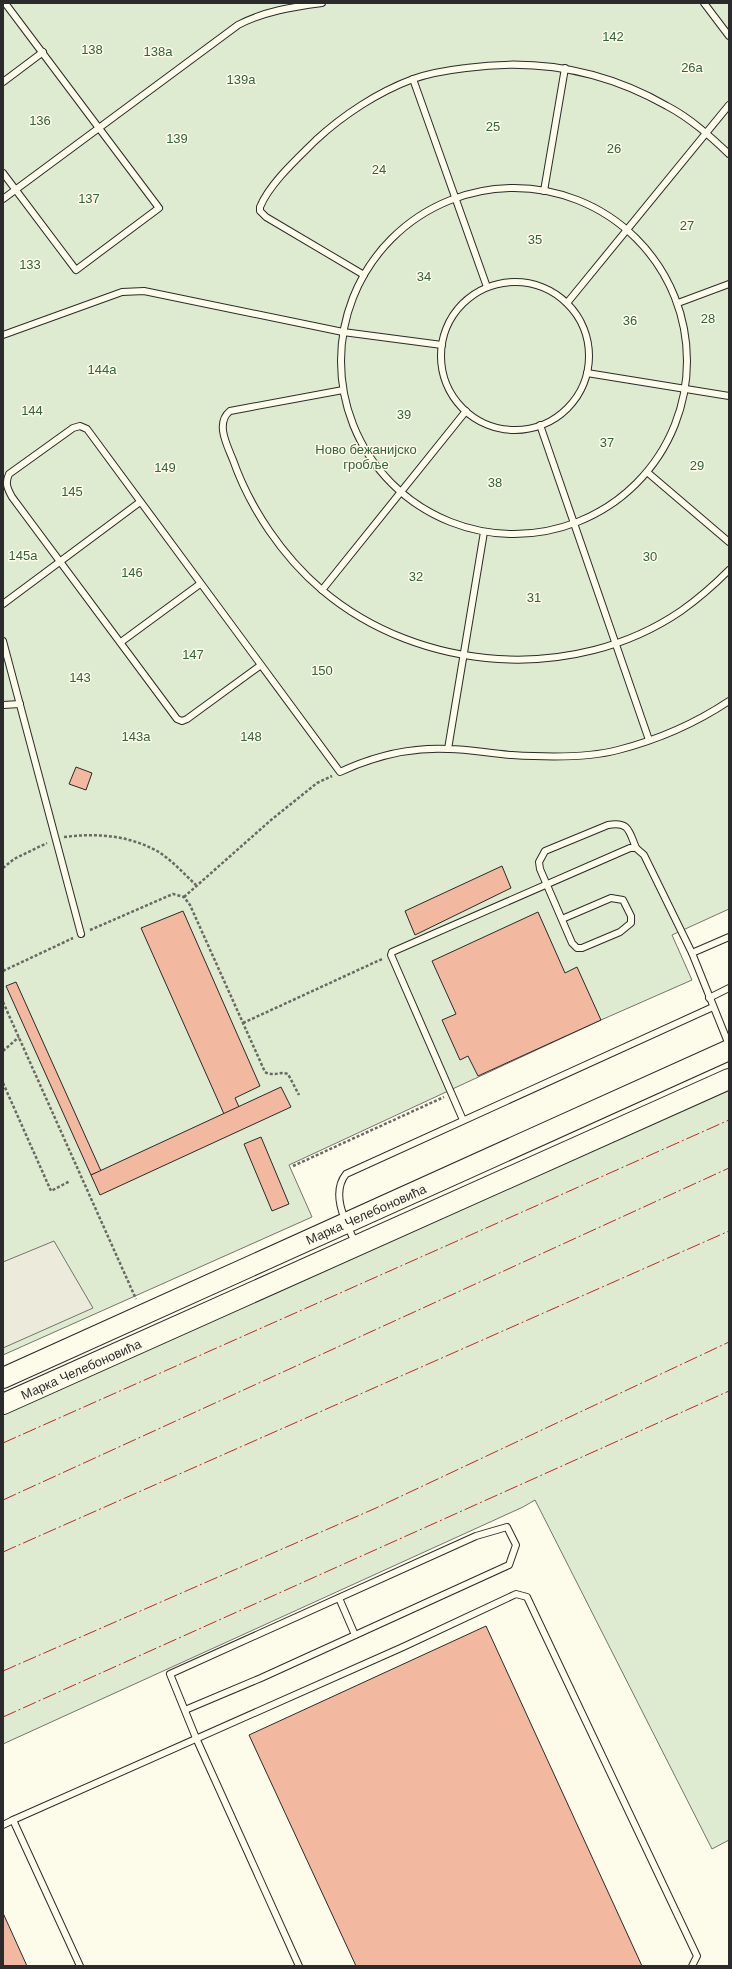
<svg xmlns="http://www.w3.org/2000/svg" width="732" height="1969" viewBox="0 0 732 1969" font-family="Arial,sans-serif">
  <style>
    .green { fill: #deebd1; stroke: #74746e }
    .parking { fill: #eceadb; stroke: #74746e }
    .building { fill: #f2b8a0; stroke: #2b2b2b }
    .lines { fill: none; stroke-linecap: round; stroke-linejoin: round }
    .lane-casing { stroke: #2b2b2b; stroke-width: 8 }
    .primary-casing { stroke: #2b2b2b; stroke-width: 22 }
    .path { stroke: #6a6964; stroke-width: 2.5; stroke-dasharray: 3 2; stroke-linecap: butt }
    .lane { stroke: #fdfbea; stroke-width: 6 }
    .primary { stroke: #fdfbea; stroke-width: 20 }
    .power { stroke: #c62828; stroke-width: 1; stroke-dasharray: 14 3 2 3; stroke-linecap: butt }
    .labels { text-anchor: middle; stroke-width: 3; stroke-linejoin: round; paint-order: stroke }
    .park-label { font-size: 13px; fill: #34623c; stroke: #fdfbea }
    .street-label { font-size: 13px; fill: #2b2b2b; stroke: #fdfbea }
  </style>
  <rect width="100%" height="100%" fill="#fdfbea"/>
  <g class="green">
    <path d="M 3,3 L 729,3 L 729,909 L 672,935 L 692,980 L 601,1020 L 289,1165 L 312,1217 L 3,1355 Z"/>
    <path d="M 729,1079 L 729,1840 L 712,1849 L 535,1500 L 523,1507 L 3,1744 L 3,1415 Z"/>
  </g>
  <path class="parking" d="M 54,1241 L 93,1308 L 3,1348 L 3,1262 Z"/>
  <g class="building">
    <path d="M 76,767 L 92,773 L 86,790 L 69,784 Z"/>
    <path d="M 502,866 L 511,888 L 415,935 L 405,911 Z"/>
    <path d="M 183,911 L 260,1086 L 235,1098 L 239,1107 L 224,1114 L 141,928 Z"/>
    <path d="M 538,912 L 565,973 L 577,967 L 601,1020 L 478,1076 L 468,1056 L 460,1060 L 442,1020 L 456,1014 L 432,961 Z"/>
    <path d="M 16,982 L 101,1171 L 91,1175 L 6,986 Z"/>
    <path d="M 281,1087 L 291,1107 L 100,1195 L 91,1175 Z"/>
    <path d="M 261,1137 L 289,1204 L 272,1211 L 244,1144 Z"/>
    <path d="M 486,1626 L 642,1966 L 356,1966 L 249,1735 Z"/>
    <path d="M 3,1913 L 27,1966 L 3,1966 Z"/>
  </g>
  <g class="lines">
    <g class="lane-casing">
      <g id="lane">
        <path d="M 704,3 L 729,36"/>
        <path d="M 413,79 L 487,287"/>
        <path d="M 3,82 L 43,52"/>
        <path d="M 3,173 L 76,270 L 159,208 L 5,3"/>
        <circle cx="514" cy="361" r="173"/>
        <path d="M 544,191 L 565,68"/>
        <path d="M 3,199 L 238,25 C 265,11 292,7 322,3"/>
        <path d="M 364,275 L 266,217 L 260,211 L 260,207 C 270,183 298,158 316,140 C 343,115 378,92 413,79 C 430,73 449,70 466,68 C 537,58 604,70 667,106 C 690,118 710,136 729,154"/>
        <circle cx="515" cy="356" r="74"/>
        <path d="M 567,303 L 729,105"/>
        <path d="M 678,303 L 729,284"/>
        <path d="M 3,335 L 122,292 L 144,291 L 343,332 L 442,345"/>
        <path d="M 587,373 L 729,396"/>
        <path d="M 343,390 L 230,411 C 215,423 227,445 233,460 C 250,508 282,556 322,590 C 420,673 574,684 681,611 C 698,599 714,585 729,570"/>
        <path d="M 540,425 L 649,740"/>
        <path d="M 647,472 L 729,542"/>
        <path d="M 322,590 L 466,411"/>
        <path d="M 3,604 L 140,502"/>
        <path d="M 3,641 L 81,934"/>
        <path d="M 121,642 L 200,584"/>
        <path d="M 261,665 L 187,719 L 182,721 L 177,719 L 12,497 C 7,488 5,483 9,474 L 73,428 L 80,426 L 87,429 L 340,772 C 374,756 411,747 449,749 C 470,749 491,754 512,755 C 543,757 588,758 618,750 C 657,740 696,723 729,701"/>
        <path d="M 3,705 L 20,704"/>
        <path d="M 448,749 L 484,532"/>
        <path d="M 562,919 L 611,898 L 623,900 L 631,916 L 631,923 L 620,932 L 582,948 L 577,948 L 572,943 L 540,869 L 539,862 L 545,851 L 608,825 C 629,821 629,831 636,848"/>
        <path d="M 729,937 L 692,953 L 729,1045"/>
        <path d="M 709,998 L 729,988"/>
        <path d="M 463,1120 L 391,955 L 392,952 L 630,848 L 636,848 L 644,855 L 692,953"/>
        <path d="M 355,1242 C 346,1223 330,1194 346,1174 L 713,1007"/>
        <path d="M 339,1598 L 355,1635"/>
        <path d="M 185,1710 L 261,1678 L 509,1565 L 516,1545 L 507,1527 L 476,1536 L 170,1674 L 196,1738 L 299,1966"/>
        <path d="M 13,1820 L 403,1647 L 516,1594 L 527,1597 L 697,1956 L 692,1966"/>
        <path d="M 3,1825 L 13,1820 L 80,1966"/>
      </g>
    </g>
    <g class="primary-casing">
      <g id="primary">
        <path d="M 3,1378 L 729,1050"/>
        <path d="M 3,1404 L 729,1079"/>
      </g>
    </g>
    <g class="path">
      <path d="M 64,837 C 96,833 128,835 157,851 C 171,859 184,874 196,885"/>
      <path d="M 3,868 L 14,859 L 47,843"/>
      <path d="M 184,897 L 271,820 L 317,783 L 332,776"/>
      <path d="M 90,930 L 173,894 L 184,897 L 190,905 L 265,1072 C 274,1077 280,1071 288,1074 L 299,1095"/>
      <path d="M 3,971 L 73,938"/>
      <path d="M 3,1002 L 136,1299"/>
      <path d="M 243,1023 L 382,959"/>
      <path d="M 3,1051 L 19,1037"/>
      <path d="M 3,1083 L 51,1191 L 70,1181"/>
      <path d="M 293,1166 L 444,1097"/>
    </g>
    <use href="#lane" class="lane"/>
    <use href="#primary" class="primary"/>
    <g class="power">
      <path d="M 3,1443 L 729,1120"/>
      <path d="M 3,1500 L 729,1168"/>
      <path d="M 3,1552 L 729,1231"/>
      <path d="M 3,1671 L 376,1508 L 729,1342"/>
      <path d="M 3,1717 L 729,1391"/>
    </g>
  </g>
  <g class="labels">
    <g class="park-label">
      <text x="613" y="41">142</text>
      <text x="92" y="54">138</text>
      <text x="158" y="56">138a</text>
      <text x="692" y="72">26a</text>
      <text x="241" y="84">139a</text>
      <text x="40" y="125">136</text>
      <text x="493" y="131">25</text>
      <text x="177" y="143">139</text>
      <text x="614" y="153">26</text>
      <text x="379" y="174">24</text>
      <text x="89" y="203">137</text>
      <text x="687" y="230">27</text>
      <text x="535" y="244">35</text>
      <text x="30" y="269">133</text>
      <text x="424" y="281">34</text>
      <text x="708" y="323">28</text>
      <text x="630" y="325">36</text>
      <text x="102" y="374">144a</text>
      <text x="32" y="415">144</text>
      <text x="404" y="419">39</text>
      <text x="607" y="447">37</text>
      <text x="366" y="454">Ново бежанијско<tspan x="366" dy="15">гробље</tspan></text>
      <text x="697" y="470">29</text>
      <text x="165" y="472">149</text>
      <text x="495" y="487">38</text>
      <text x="72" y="496">145</text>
      <text x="23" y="560">145a</text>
      <text x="650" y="561">30</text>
      <text x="132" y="577">146</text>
      <text x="416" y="581">32</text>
      <text x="534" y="602">31</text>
      <text x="193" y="659">147</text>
      <text x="322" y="675">150</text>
      <text x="80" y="682">143</text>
      <text x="136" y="741">143a</text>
      <text x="251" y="741">148</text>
    </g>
    <g class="street-label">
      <text transform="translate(366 1214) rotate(-24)" y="5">Марка Челебоновића</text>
      <text transform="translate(81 1369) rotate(-24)" y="5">Марка Челебоновића</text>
    </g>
  </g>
  <rect width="732" height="1969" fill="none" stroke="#2b2b2b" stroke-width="8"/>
</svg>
